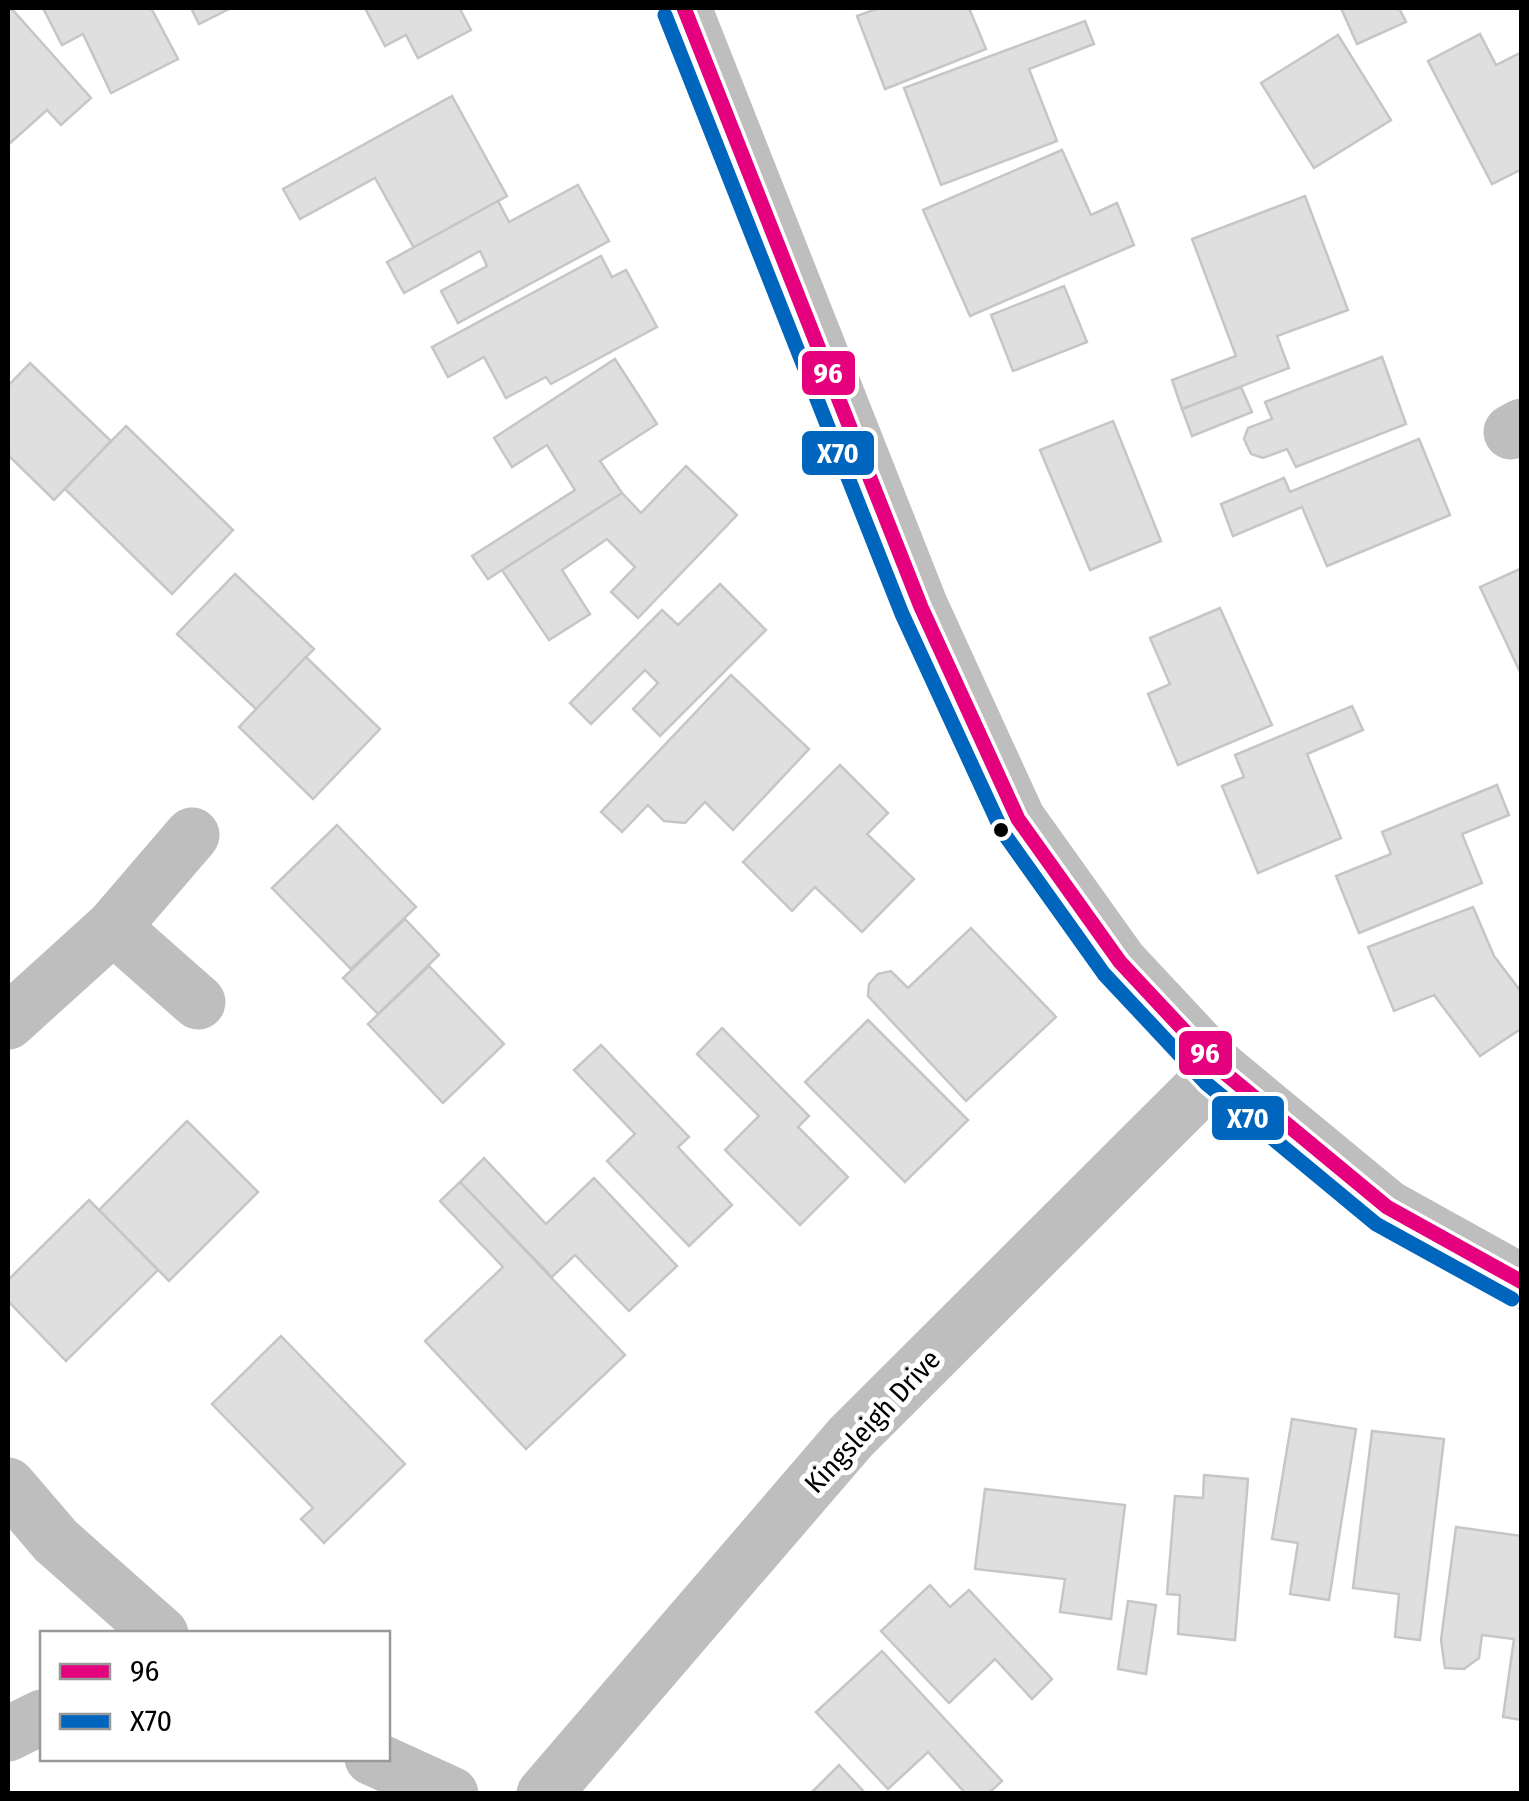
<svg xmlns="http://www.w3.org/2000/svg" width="1529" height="1801" viewBox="0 0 1529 1801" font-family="'Fira Sans Condensed',sans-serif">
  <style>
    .building { fill: #dfdfdf; stroke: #c6c6c6; stroke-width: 2.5 }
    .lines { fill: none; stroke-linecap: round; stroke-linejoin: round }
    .minor { stroke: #bebebe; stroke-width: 55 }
    .bus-1-casing { stroke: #fff; stroke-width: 22 }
    .bus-2-casing { stroke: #fff; stroke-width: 22 }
    .bus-1 { stroke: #e5007d; stroke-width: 15 }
    .bus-2 { stroke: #0065bd; stroke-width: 15 }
    .bus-dot { fill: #000; stroke: #fff; stroke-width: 4 }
    .labels { text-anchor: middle; stroke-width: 10; stroke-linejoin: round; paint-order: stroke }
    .street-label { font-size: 28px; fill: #000; stroke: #fff }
    .line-badge { stroke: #fff; stroke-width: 4 }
    .badge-label { font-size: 28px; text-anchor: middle; font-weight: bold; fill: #fff }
  </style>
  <rect width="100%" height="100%" fill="#fff"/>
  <g class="building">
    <path d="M 11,8 L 91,98 L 61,125 L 47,110 L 8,145 L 8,11 Z"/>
    <path d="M 43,8 L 151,8 L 178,59 L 111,93 L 83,34 L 62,45 Z"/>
    <path d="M 191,8 L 231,8 L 199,24 Z"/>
    <path d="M 365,8 L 463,8 L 460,9 L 471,30 L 418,58 L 406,35 L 385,46 Z"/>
    <path d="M 879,8 L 969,8 L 986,49 L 885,89 L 857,16 Z"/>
    <path d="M 1341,8 L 1399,8 L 1406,22 L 1357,44 Z"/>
    <path d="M 1085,21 L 1094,44 L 1029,69 L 1057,141 L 941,185 L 904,88 Z"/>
    <path d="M 1480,34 L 1496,65 L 1522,52 L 1522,169 L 1492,184 L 1428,61 Z"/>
    <path d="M 1338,35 L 1391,120 L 1314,168 L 1261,83 Z"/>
    <path d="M 452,96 L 507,196 L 414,248 L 375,178 L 300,219 L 283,189 Z"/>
    <path d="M 1062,150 L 1091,215 L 1117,203 L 1134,245 L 970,316 L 923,210 Z"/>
    <path d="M 578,185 L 609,241 L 458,323 L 441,291 L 487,266 L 480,251 L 404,293 L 387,262 L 498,201 L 509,222 Z"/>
    <path d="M 1305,196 L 1348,310 L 1277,336 L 1289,368 L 1182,409 L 1172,380 L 1236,356 L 1192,239 Z"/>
    <path d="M 601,256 L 612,277 L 626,270 L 657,327 L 551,384 L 546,377 L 506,398 L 484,357 L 448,377 L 432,347 Z"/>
    <path d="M 1064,286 L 1087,342 L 1013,371 L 991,315 Z"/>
    <path d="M 1382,357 L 1406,424 L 1296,467 L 1287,449 L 1263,458 L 1251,454 L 1244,439 L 1248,428 L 1272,419 L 1265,402 Z"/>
    <path d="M 615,359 L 657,424 L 600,461 L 622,493 L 488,579 L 472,556 L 575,490 L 547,445 L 512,467 L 494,438 Z"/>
    <path d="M 30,363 L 111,441 L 54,500 L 8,455 L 8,386 Z"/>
    <path d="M 1241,387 L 1252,412 L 1192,436 L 1182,409 Z"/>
    <path d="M 1113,421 L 1161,541 L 1090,570 L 1040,450 Z"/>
    <path d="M 126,426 L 233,530 L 172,594 L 65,489 Z"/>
    <path d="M 1419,439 L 1450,515 L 1327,566 L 1302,507 L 1233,536 L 1221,504 L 1284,478 L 1290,492 Z"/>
    <path d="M 686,466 L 737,515 L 638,618 L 611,592 L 635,567 L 607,539 L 562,570 L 590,614 L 549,640 L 502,570 L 622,493 L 641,513 Z"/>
    <path d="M 1522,568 L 1522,676 L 1480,587 Z"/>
    <path d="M 235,574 L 314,649 L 256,709 L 177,634 Z"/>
    <path d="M 720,584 L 766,630 L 660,736 L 633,709 L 658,683 L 645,670 L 591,724 L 570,703 L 662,610 L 678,625 Z"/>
    <path d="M 1220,608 L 1272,725 L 1178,765 L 1148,694 L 1170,684 L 1150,638 Z"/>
    <path d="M 306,657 L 380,729 L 313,799 L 239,727 Z"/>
    <path d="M 731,675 L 809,749 L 733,830 L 705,802 L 685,823 L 664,821 L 648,805 L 622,832 L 601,812 Z"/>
    <path d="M 1352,706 L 1363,730 L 1307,754 L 1341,838 L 1258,873 L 1222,786 L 1244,777 L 1235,755 Z"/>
    <path d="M 840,765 L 888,813 L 867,834 L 914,879 L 862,932 L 815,887 L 792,911 L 743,862 Z"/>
    <path d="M 1497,785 L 1509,815 L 1462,834 L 1482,883 L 1359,933 L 1336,876 L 1391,854 L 1382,832 Z"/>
    <path d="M 337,825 L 416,907 L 351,969 L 272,888 Z"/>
    <path d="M 1473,907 L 1494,956 L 1522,993 L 1522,1028 L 1480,1056 L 1434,995 L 1394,1011 L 1368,947 Z"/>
    <path d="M 405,919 L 439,955 L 378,1014 L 343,978 Z"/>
    <path d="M 971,928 L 1056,1017 L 966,1101 L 868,996 L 869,984 L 878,974 L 891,971 L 908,988 Z"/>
    <path d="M 429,966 L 504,1044 L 443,1103 L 368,1024 Z"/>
    <path d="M 868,1020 L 968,1120 L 905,1182 L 805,1082 Z"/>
    <path d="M 722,1028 L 809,1116 L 798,1127 L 848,1177 L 800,1225 L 725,1150 L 759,1116 L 697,1054 Z"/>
    <path d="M 601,1045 L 689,1137 L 678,1147 L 732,1205 L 689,1246 L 607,1161 L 635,1134 L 574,1070 Z"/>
    <path d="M 187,1121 L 258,1192 L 169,1281 L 99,1210 Z"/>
    <path d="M 484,1158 L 546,1224 L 594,1178 L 677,1266 L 629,1311 L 575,1255 L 552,1277 L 460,1182 Z"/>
    <path d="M 460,1182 L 625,1355 L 526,1449 L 425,1341 L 503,1267 L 440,1201 Z"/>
    <path d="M 89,1200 L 158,1270 L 66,1361 L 8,1301 L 8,1280 Z"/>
    <path d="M 281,1336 L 405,1464 L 324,1543 L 301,1519 L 313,1508 L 212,1404 Z"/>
    <path d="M 1292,1419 L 1356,1429 L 1329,1600 L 1290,1594 L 1298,1543 L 1272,1539 Z"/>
    <path d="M 1372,1431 L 1444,1439 L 1420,1640 L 1395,1637 L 1399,1594 L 1353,1588 Z"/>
    <path d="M 1204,1475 L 1248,1479 L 1235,1640 L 1178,1634 L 1180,1595 L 1167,1594 L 1175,1496 L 1203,1498 Z"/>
    <path d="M 985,1489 L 1125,1505 L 1111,1619 L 1060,1612 L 1065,1579 L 975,1569 Z"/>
    <path d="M 1456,1527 L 1522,1536 L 1522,1720 L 1503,1717 L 1514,1639 L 1482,1635 L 1479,1658 L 1464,1669 L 1445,1668 L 1441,1640 Z"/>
    <path d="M 930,1585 L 950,1607 L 969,1590 L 1052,1679 L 1032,1699 L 995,1659 L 949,1703 L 881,1631 Z"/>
    <path d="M 1128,1601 L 1156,1605 L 1146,1674 L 1118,1669 Z"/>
    <path d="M 882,1651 L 1002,1781 L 988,1794 L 966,1794 L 928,1752 L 888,1789 L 816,1712 Z"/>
    <path d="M 839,1765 L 866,1794 L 810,1794 Z"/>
  </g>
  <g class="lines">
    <g class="minor">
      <path d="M 684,8 L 921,607 L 1018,819 L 1120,962 L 1220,1069 L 1387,1207 L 1522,1282"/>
      <path d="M 1511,432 L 1522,426"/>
      <path d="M 113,927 L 198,1002"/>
      <path d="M 8,1022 L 113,927 L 192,835"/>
      <path d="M 8,1485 L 56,1541 L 161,1634"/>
      <path d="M 8,1734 L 42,1717"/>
      <path d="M 372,1758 L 451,1794"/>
      <path d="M 544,1794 L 851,1437 L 1220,1069"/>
    </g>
    <g class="bus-1-casing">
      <path id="bus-1" d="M 684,8 L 921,607 L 1018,819 L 1120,962 L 1220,1069 L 1387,1207 L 1522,1282"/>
    </g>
    <g class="bus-2-casing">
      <path id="bus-2" d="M 665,15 L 902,614 L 1002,831 L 1104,974 L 1207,1084 L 1376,1224 L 1512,1299"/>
    </g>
    <use href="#bus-1" class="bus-1"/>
    <use href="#bus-2" class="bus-2"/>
  </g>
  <circle class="bus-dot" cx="1001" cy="830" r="9"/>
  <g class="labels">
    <g class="street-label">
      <text transform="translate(872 1421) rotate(-47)" y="10">Kingsleigh Drive</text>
    </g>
  </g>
  <g class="line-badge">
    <rect x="800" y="349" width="57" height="48" rx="10" fill="#e5007d"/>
    <rect x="800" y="429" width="76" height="48" rx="10" fill="#0065bd"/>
    <rect x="1177" y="1029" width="57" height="48" rx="10" fill="#e5007d"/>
    <rect x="1210" y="1094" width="76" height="48" rx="10" fill="#0065bd"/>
  </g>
  <g class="badge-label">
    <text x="828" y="383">96</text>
    <text x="838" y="463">X70</text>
    <text x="1205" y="1063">96</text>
    <text x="1248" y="1128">X70</text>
  </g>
  <rect width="1529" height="1801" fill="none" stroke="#000000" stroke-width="20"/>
  <rect x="40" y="1631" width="350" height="130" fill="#ffffff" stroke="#999999" stroke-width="2.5"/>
  <rect x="60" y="1664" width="50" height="15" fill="#e5007d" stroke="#999999" stroke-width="2.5"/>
  <text x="130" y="1681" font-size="30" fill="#000000">96</text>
  <rect x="60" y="1714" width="50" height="15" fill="#0065bd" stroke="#999999" stroke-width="2.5"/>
  <text x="130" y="1731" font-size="30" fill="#000000">X70</text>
</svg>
